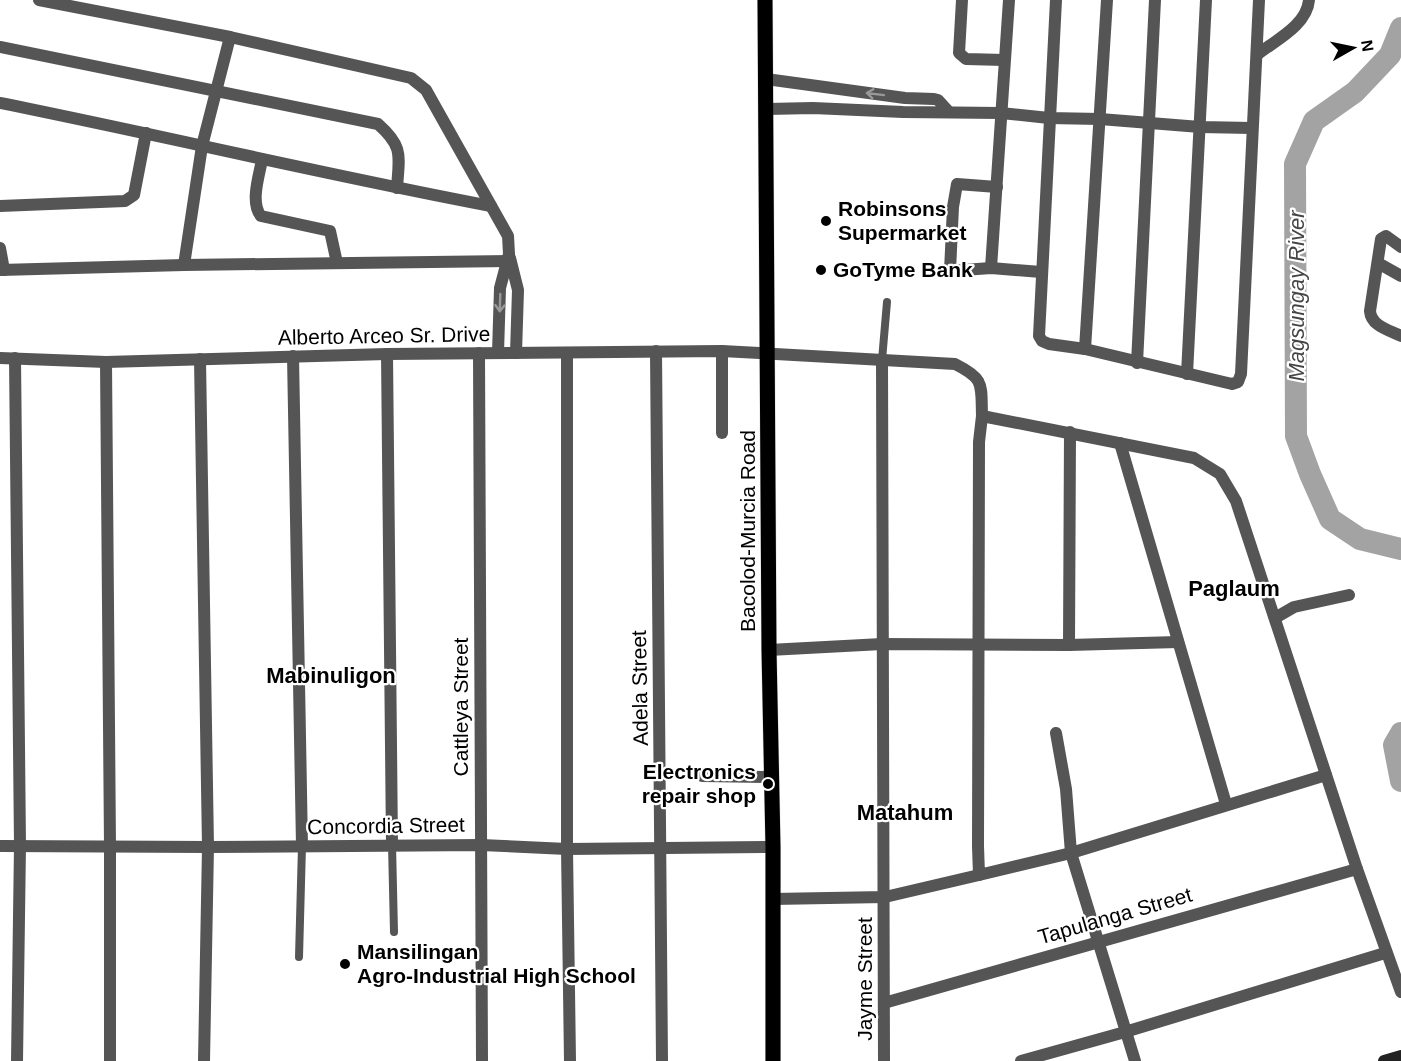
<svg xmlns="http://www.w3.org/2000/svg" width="1401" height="1061" viewBox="0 0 1401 1061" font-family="Arial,sans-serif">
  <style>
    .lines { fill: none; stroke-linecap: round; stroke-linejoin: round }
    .river { stroke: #a3a3a3; stroke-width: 22 }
    .primary-casing { stroke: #dbdbdb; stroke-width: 16 }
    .service { stroke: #555; stroke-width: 8 }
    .minor { stroke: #555; stroke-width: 12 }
    .tertiary { stroke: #555; stroke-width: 12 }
    .secondary { stroke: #222; stroke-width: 12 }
    .primary { stroke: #000; stroke-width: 15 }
    .oneway { stroke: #999 }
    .poi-dot { fill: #000; stroke: #fff; stroke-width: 2 }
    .labels { text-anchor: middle; stroke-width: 4.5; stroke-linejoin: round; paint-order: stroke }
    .poi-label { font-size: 21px; font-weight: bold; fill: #000; stroke: #fff; text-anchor: start }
    .street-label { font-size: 21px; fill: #000; stroke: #fff }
    .water-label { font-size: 22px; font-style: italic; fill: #444; stroke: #fff }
    .neighbourhood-label { font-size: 22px; font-weight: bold; fill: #000; stroke: #fff }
  </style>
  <rect width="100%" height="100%" fill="#fff"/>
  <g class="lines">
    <g class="river">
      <path d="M 1401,28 L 1390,55 L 1355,92 L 1314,121 L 1295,164 L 1296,436 L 1310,474 L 1330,519 L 1360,539 L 1401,549"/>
      <path d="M 1401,733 L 1394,745 L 1401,781"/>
    </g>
    <g class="primary-casing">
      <path id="primary" d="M 765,0 L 769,650 L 773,847 L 773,1061"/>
    </g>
    <g class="service">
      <path d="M 882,360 L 887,302"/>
      <path d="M 392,844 L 394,932"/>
      <path d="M 299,957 L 302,846"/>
    </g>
    <g class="minor">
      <path d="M 39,0 L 230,37 L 411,78 L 426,90 L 508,236 L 509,254 L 500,288 L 498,353"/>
      <path d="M 962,0 L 959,53 L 966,59 L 1004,60"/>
      <path d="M 1056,0 L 1039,336 L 1042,341 L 1049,344 L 1085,349 L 1232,384 L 1238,382 L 1241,374 L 1259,0"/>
      <path d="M 0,47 L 378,124 C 404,147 399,156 397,188"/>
      <path d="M 1258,54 C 1276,40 1307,25 1309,0"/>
      <path d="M 766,79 L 905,98 L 934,99 L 938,100 L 949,112"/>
      <path d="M 0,103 C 164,136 327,175 491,206"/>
      <path d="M 767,109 L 813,108 L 903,112 L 1001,113 L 1049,118 L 1100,119 L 1200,127 L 1252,128"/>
      <path d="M 262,160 C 259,176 250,203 261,216 L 330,231 L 337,263"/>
      <path d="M 997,187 L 957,184 L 953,207 L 950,271 L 991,268 L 1041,272"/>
      <path d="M 0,206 L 125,201 L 134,195 L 146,133"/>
      <path d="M 1401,247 L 1386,236 L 1381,239 L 1370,311 C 1371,326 1389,330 1401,336"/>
      <path d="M 0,248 L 4,270"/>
      <path d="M 510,258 L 518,290 L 516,353"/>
      <path d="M 1378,263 L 1401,276"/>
      <path d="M 184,265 L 202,146 L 230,37"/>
      <path d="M 991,268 L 1009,0"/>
      <path d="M 0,270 L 184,265 L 510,261"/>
      <path d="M 1085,349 L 1107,0"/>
      <path d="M 656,351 L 662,1061"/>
      <path d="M 479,353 L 482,1061"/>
      <path d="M 567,353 L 567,849 L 570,1061"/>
      <path d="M 387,354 L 392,844"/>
      <path d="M 293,356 L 302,846"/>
      <path d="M 15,358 L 20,845 L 17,1061"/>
      <path d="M 200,359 L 208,847 L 204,1061"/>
      <path d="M 882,360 L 884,1061"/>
      <path d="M 106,362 L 110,847 L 110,1061"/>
      <path d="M 1137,363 L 1155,0"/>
      <path d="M 1187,374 L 1206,0"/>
      <path d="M 982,416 L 979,442 L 978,846 L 979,875 L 1071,853 L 1326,775"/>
      <path d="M 722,433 L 722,351"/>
      <path d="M 1120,443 L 1226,804"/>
      <path d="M 1275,618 L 1294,607 L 1349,595"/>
      <path d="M 1069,645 L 1070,432"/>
      <path d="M 769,650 L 882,644 L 1069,645 L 1178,642"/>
      <path d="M 1056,733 L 1066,789 L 1071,853 L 1135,1061"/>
      <path d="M 702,776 L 771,777"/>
      <path d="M 0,846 L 208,847 L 481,845 L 567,849 L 773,847"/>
      <path d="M 772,899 L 885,897 L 979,875"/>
      <path d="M 884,1003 L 1357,869"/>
      <path d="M 1021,1061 L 1125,1032 L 1385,953"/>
    </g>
    <path class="tertiary" d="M 0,358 L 106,362 L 387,354 L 722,351 L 955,364 C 985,379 981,384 982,416 L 1194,458 L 1220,474 L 1236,501 L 1357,869 L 1401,992"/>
    <path class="secondary" d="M 1384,1061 L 1401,1056"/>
    <use href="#primary" class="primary"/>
  </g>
  <defs><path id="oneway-shaft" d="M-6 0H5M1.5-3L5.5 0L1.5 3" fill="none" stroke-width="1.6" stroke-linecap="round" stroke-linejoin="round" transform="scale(1.5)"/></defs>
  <g class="oneway">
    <use href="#oneway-shaft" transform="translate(875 94) rotate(-173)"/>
    <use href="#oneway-shaft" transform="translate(500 303) rotate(92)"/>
  </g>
  <g class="poi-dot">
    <circle cx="826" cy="221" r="6"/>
    <circle cx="821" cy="270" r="6"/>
    <circle cx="768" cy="784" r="6"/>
    <circle cx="345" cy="964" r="6"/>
  </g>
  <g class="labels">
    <g class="poi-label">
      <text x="838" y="216">Robinsons<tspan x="838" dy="24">Supermarket</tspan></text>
      <text x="833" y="277">GoTyme Bank</text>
      <text x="756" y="779" text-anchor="end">Electronics<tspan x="756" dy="24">repair shop</tspan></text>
      <text x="357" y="959">Mansilingan<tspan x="357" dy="24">Agro-Industrial High School</tspan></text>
    </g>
    <g class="street-label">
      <text transform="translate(384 336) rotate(-1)" y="7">Alberto Arceo Sr. Drive</text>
      <text transform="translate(748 531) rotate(-90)" y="7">Bacolod-Murcia Road</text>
      <text transform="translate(640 688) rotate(-91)" y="7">Adela Street</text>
      <text transform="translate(461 707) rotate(-90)" y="7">Cattleya Street</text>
      <text transform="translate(386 826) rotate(-1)" y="7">Concordia Street</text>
      <text transform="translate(1115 916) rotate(-16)" y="7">Tapulanga Street</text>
      <text transform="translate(865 979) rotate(-90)" y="7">Jayme Street</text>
    </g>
    <g class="water-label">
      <text transform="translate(1296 296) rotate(-90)" y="8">Magsungay River</text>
    </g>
    <g class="neighbourhood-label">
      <text x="1234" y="596">Paglaum</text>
      <text x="331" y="683">Mabinuligon</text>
      <text x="905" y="820">Matahum</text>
    </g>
  </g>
  <g transform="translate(1353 48) rotate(81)" stroke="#ffffff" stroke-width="4.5" paint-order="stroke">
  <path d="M0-4.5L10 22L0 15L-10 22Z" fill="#000000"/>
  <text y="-9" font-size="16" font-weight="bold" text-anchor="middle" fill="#000000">N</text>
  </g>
</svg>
